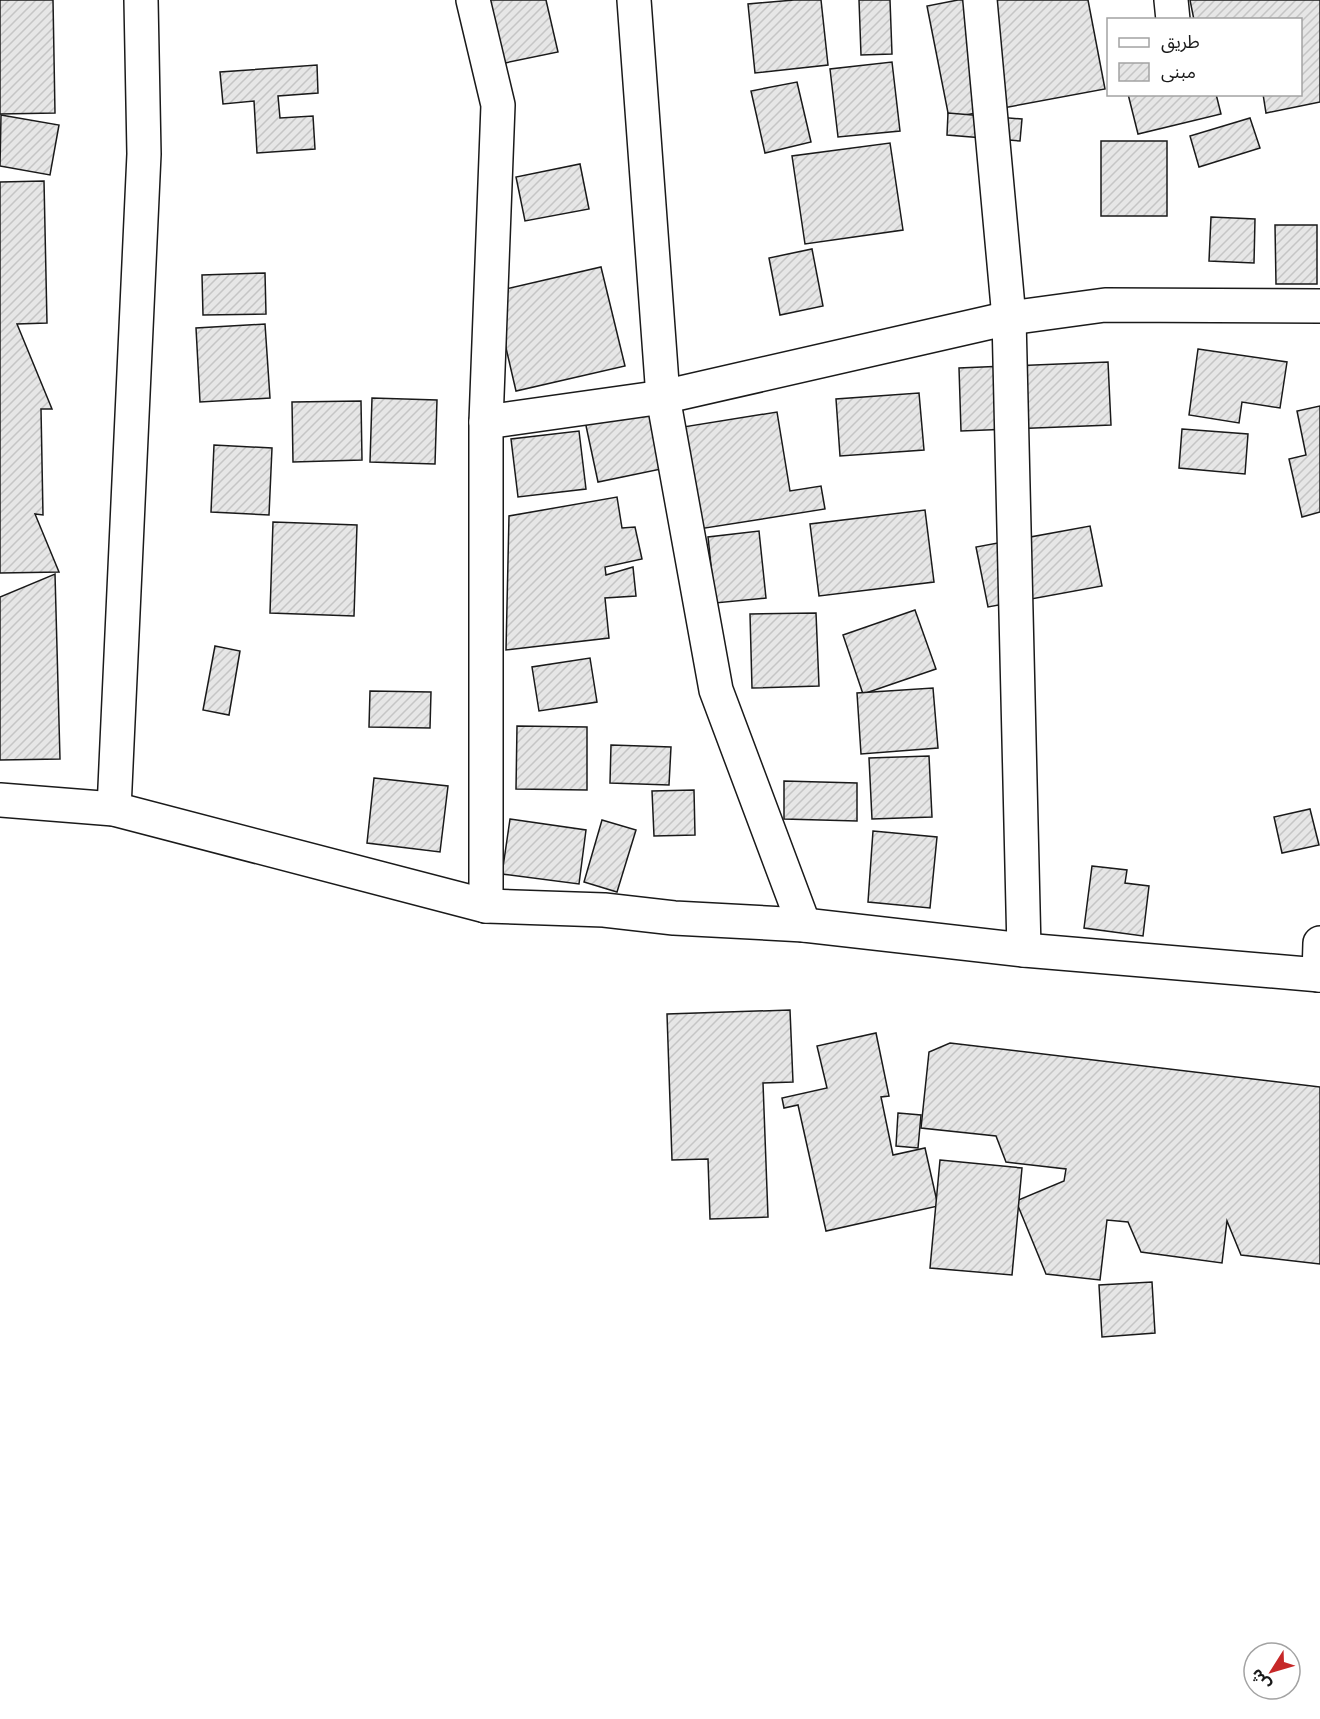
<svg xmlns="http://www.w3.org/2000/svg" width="1320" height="1719" viewBox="0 0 1320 1719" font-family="'Titillium Web','Noto Sans Arabic',sans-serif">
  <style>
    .building { fill: url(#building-hatch); stroke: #1a1a1a; stroke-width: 1.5 }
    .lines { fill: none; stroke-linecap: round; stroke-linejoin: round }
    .minor-casing { stroke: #1a1a1a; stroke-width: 36 }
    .major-casing { stroke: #1a1a1a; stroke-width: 36 }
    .minor { stroke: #fff; stroke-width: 33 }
    .major { stroke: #fff; stroke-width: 33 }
  </style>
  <defs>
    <pattern id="building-hatch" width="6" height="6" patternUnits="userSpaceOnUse" patternTransform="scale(1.5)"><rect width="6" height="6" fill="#e6e6e6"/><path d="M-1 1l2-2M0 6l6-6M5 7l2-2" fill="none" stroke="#c5c5c5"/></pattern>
  </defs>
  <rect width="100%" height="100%" fill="#fff"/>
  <g class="building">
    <path d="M 0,0 L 53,0 L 55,113 L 0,114 Z"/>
    <path d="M 486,0 L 546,0 L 558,52 L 500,64 Z"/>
    <path d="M 794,0 L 821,0 L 828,65 L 755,73 L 748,4 Z"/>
    <path d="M 859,0 L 890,0 L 892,54 L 861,55 Z"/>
    <path d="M 958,0 L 1088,0 L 1105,89 L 949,118 L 927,6 Z"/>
    <path d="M 1190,0 L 1320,0 L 1320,102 L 1266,113 L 1263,94 L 1300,94 L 1300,20 L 1194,20 Z"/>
    <path d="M 892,62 L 900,131 L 838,137 L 830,69 Z"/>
    <path d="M 317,65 L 318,93 L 278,96 L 280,118 L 313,116 L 315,149 L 257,153 L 254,101 L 223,104 L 220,72 Z"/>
    <path d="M 797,82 L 811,142 L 765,153 L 751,91 Z"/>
    <path d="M 1128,94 L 1216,94 L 1221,114 L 1138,134 Z"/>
    <path d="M 948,113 L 1022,119 L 1020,141 L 947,135 Z"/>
    <path d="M 1,115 L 59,125 L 50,175 L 0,166 Z"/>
    <path d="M 1250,118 L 1260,148 L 1199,167 L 1190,136 Z"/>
    <rect x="1101" y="141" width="66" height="75"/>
    <path d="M 890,143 L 903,230 L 805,244 L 792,156 Z"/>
    <path d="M 580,164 L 589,209 L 525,221 L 516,177 Z"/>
    <path d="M 44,181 L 47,323 L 17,324 L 52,409 L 41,409 L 43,515 L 35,514 L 59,572 L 0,573 L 0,182 Z"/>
    <path d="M 1211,217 L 1255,219 L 1254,263 L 1209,261 Z"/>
    <path d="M 1275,225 L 1317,225 L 1317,284 L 1276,284 Z"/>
    <path d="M 812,249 L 823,306 L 780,315 L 769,258 Z"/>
    <path d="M 601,267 L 625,366 L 516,391 L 493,292 Z"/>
    <path d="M 265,273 L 266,314 L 203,315 L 202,275 Z"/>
    <path d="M 265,324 L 270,398 L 200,402 L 196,328 Z"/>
    <path d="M 1198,349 L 1287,362 L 1280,408 L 1242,402 L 1239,423 L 1189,415 Z"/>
    <path d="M 1108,362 L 1111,425 L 961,431 L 959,368 Z"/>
    <path d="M 919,393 L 924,450 L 840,456 L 836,399 Z"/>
    <path d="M 372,398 L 437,400 L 435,464 L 370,462 Z"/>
    <path d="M 361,401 L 362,460 L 293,462 L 292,402 Z"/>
    <path d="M 1320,406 L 1320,512 L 1302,517 L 1289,459 L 1306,455 L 1297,411 Z"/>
    <path d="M 654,408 L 666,468 L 598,482 L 585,421 Z"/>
    <path d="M 777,412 L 790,491 L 821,486 L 825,509 L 699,529 L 683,427 Z"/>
    <path d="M 1182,429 L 1248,434 L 1245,474 L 1179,468 Z"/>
    <path d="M 579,431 L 586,489 L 518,497 L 511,439 Z"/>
    <path d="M 214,445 L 272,448 L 269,515 L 211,512 Z"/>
    <path d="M 617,497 L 622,528 L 635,527 L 642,559 L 605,567 L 606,575 L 633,567 L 636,596 L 605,598 L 609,638 L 506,650 L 509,516 Z"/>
    <path d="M 925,510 L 934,582 L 819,596 L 810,524 Z"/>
    <path d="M 273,522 L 357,525 L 354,616 L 270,613 Z"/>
    <path d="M 1090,526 L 1102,586 L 988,607 L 976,547 Z"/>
    <path d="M 759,531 L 766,598 L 715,603 L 708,537 Z"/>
    <path d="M 55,574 L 60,759 L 0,760 L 0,597 Z"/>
    <path d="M 915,610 L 936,669 L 863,694 L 843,635 Z"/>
    <path d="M 816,613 L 819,686 L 752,688 L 750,614 Z"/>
    <path d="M 215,646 L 240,651 L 229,715 L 203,710 Z"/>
    <path d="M 590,658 L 597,702 L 539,711 L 532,667 Z"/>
    <path d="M 933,688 L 938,748 L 861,754 L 857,693 Z"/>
    <path d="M 370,691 L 431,692 L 430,728 L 369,727 Z"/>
    <path d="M 517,726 L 587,727 L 587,790 L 516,789 Z"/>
    <path d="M 611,745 L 671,747 L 669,785 L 610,783 Z"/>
    <path d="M 929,756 L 932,817 L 872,819 L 869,758 Z"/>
    <path d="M 374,778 L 448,786 L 440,852 L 367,843 Z"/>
    <path d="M 784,781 L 857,783 L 857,821 L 784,819 Z"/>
    <path d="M 694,790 L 695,835 L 654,836 L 652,791 Z"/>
    <path d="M 1310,809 L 1319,845 L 1282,853 L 1274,817 Z"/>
    <path d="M 510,819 L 586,830 L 579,884 L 502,874 Z"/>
    <path d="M 602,820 L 636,830 L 617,892 L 584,882 Z"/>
    <path d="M 873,831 L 937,837 L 930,908 L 868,902 Z"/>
    <path d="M 1092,866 L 1127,870 L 1125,883 L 1149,886 L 1143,936 L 1084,928 Z"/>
    <path d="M 790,1010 L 793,1082 L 763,1083 L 768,1217 L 710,1219 L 708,1159 L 672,1160 L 667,1014 Z"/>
    <path d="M 876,1033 L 889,1096 L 881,1097 L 893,1155 L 925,1148 L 938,1206 L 826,1231 L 798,1105 L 784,1108 L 782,1098 L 827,1088 L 817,1046 Z"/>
    <path d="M 950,1043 L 1320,1087 L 1320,1264 L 1241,1255 L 1227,1221 L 1222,1263 L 1141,1252 L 1128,1222 L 1107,1220 L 1100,1280 L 1046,1274 L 1016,1201 L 1064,1181 L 1066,1169 L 1006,1162 L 996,1136 L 921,1128 L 929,1052 Z"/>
    <path d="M 898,1113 L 921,1115 L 918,1148 L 896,1146 Z"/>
    <path d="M 940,1160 L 1022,1168 L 1012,1275 L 930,1268 Z"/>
    <path d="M 1152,1282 L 1155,1333 L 1102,1337 L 1099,1285 Z"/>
  </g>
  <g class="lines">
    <g class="minor-casing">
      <g id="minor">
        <path d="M 473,0 L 498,105 L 486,422 L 486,906"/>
        <path d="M 634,0 L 663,397 L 716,690 L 804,925"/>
        <path d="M 980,0 L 1009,318 L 1024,950"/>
        <path d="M 1171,0 L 1173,20"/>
        <path d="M 486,422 L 663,397 L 1009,318 L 1105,305 L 1320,306"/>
        <path d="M 114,809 L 144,154 L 141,0"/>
        <path d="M 1319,975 L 1320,943"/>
      </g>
    </g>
    <g class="major-casing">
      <path id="major" d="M 0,800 L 114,809 L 486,906 L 604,910 L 674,918 L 804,925 L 1024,950 L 1320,975"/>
    </g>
    <use href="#minor" class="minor"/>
    <use href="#major" class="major"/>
  </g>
  <rect x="1107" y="18" width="195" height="78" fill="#ffffff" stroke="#a3a3a3" stroke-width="1.5"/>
  <rect x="1119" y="38" width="30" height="9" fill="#ffffff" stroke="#a3a3a3" stroke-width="1.5"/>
  <text x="1161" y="48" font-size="18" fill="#1a1a1a">طريق</text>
  <rect x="1119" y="63" width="30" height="18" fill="url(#building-hatch)" stroke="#a3a3a3" stroke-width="1.5"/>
  <text x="1161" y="78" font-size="18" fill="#1a1a1a">مبنى</text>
  <g transform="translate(1272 1671) rotate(233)"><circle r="28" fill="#ffffff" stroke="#a3a3a3" stroke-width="1.5"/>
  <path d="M0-4.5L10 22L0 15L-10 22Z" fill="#c62828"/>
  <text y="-9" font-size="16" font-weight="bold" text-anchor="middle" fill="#1a1a1a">ش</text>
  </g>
</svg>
